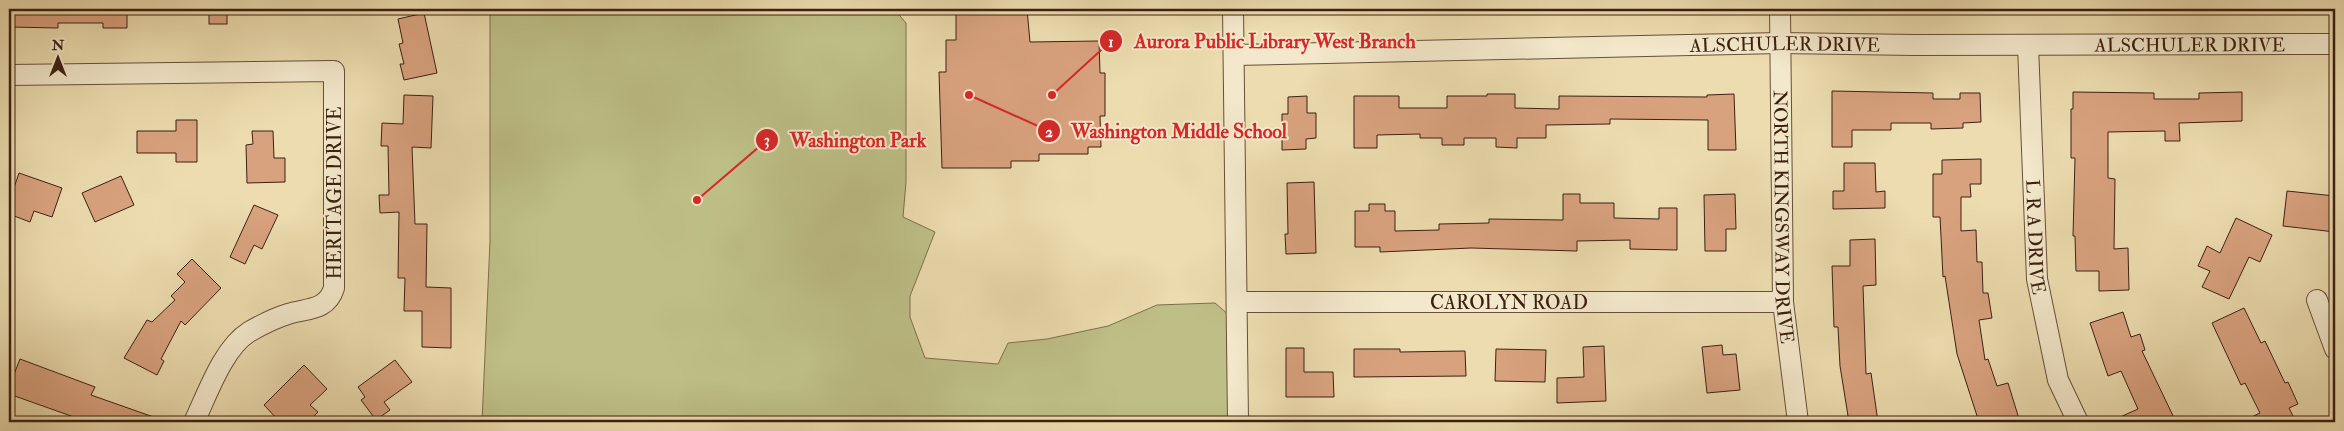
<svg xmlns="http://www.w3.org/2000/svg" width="2344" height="431" viewBox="0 0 2344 431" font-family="'IM FELL Double Pica',serif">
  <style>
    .green { fill: #bebf87; stroke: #7d704c }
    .building { fill: #d9a27f; stroke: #3c2011 }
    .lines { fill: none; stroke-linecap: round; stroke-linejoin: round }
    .minor-casing { stroke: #684f38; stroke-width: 22 }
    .minor { stroke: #f3e8cb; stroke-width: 20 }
    .labels { text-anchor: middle; stroke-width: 4; stroke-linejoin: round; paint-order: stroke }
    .street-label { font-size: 19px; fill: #3c2011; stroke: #f3e8cb }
    .leader { fill: none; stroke: #d62828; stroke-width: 2 }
    .callout-dot { fill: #d62828; stroke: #f3e8cb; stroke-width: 2 }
    .mark-label { font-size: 15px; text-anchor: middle; font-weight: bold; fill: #fff }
    .callout-label { font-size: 20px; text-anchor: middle; font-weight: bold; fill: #d62828; stroke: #f3e8cb; stroke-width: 4; stroke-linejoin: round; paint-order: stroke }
  </style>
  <rect width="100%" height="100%" fill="#ecdcaf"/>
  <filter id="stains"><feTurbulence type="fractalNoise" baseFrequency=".004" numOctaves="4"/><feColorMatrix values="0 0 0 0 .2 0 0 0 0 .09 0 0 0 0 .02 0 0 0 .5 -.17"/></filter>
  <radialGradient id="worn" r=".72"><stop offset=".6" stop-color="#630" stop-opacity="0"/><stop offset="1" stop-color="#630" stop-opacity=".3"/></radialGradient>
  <path class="green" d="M 490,9 L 894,9 L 906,23 L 906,182 L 903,217 L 935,232 L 910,296 L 910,317 L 925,358 L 998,364 L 1008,343 L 1047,339 L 1108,326 L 1157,305 L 1215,303 L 1229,315 L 1229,422 L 482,422 L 490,241 Z"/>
  <g class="building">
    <path d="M 10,9 L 127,9 L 127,28 L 103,28 L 103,23 L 58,23 L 58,28 L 10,27 Z"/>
    <rect x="209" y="9" width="18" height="15"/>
    <path d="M 956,9 L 1027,9 L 1030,42 L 1099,41 L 1100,73 L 1105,73 L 1105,116 L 1100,116 L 1101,147 L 1088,147 L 1088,154 L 1039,154 L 1039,161 L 1011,161 L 1011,168 L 942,168 L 939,72 L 946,72 L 946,40 L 956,40 Z"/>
    <path d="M 424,13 L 437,73 L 404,80 L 400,64 L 404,64 L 399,44 L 403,43 L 398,19 Z"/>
    <path d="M 1832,91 L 1933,93 L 1933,99 L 1960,99 L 1960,93 L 1980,93 L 1981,122 L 1963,123 L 1963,128 L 1931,129 L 1931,123 L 1891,123 L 1891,130 L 1852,130 L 1852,147 L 1832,147 Z"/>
    <path d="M 2073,92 L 2154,93 L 2154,99 L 2199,99 L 2199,93 L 2242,92 L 2242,121 L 2179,123 L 2180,141 L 2165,141 L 2165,131 L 2108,132 L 2108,178 L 2115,179 L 2114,249 L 2128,248 L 2129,290 L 2099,291 L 2099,271 L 2076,271 L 2075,236 L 2073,236 L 2075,158 L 2071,158 L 2071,109 L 2073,109 Z"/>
    <path d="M 1487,94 L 1515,94 L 1515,108 L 1559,109 L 1559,96 L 1707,97 L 1707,95 L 1734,94 L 1736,150 L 1708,150 L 1708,120 L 1610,119 L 1610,124 L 1546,125 L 1546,138 L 1517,138 L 1517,148 L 1496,147 L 1496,138 L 1464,138 L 1464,145 L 1442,145 L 1442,138 L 1420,138 L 1420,134 L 1377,135 L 1377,148 L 1354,148 L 1354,96 L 1399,96 L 1399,108 L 1447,108 L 1447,96 L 1487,96 Z"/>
    <path d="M 404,95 L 433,96 L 431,148 L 412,147 L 415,224 L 427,224 L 426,287 L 451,288 L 451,348 L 422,347 L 422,311 L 404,311 L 405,278 L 398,278 L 399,212 L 380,213 L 379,195 L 389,195 L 388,146 L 381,146 L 382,123 L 403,124 Z"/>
    <path d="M 1307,96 L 1307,113 L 1316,113 L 1316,138 L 1306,139 L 1306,149 L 1282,150 L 1282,114 L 1288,114 L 1288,97 Z"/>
    <path d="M 176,120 L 197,120 L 197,162 L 176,162 L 176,153 L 137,153 L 137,131 L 176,131 Z"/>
    <path d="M 252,131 L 273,131 L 274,158 L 285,158 L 285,182 L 247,183 L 246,145 L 253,144 Z"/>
    <path d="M 1981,159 L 1981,184 L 1970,184 L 1971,197 L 1961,197 L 1961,231 L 1976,230 L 1977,262 L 1982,262 L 1983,293 L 1988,293 L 1992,318 L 1979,320 L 1985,360 L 1988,359 L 1997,386 L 2008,383 L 2020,422 L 1979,422 L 1957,354 L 1945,276 L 1943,277 L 1940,217 L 1933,217 L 1933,174 L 1942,174 L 1942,160 Z"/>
    <path d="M 1844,163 L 1875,163 L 1876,192 L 1885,191 L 1885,208 L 1833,209 L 1833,191 L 1844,191 Z"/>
    <path d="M 19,173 L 62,188 L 52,217 L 34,211 L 30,222 L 9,214 L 9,202 Z"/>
    <path d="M 121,176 L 134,205 L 95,222 L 82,193 Z"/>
    <path d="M 1314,182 L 1316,253 L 1286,254 L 1285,234 L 1288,234 L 1287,183 Z"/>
    <path d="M 2287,191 L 2335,196 L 2335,232 L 2283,226 Z"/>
    <path d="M 1563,194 L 1580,194 L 1580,203 L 1614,203 L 1614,218 L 1659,219 L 1659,208 L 1677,208 L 1677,250 L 1630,249 L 1630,240 L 1577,241 L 1577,251 L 1471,248 L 1380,252 L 1380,247 L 1355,247 L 1355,211 L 1369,211 L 1369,204 L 1385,204 L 1385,211 L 1395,211 L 1395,231 L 1439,230 L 1439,224 L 1489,223 L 1489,219 L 1563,220 Z"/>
    <path d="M 1735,194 L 1736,229 L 1726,229 L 1726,251 L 1705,251 L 1704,195 Z"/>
    <path d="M 254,205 L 278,215 L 262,249 L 254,245 L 245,264 L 230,257 Z"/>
    <path d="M 2236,218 L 2272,235 L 2260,262 L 2249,257 L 2229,299 L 2202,287 L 2210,271 L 2198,266 L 2207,246 L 2220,253 Z"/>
    <path d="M 1875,239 L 1876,285 L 1863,286 L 1866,374 L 1871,373 L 1878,422 L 1849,422 L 1840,366 L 1838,327 L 1834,327 L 1832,266 L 1850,266 L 1850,240 Z"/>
    <path d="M 192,259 L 221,288 L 185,325 L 181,321 L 161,359 L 164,361 L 157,375 L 124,358 L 147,320 L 152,322 L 175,300 L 171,296 L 185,282 L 177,274 Z"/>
    <path d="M 2244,308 L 2261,343 L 2265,341 L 2285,383 L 2288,382 L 2298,404 L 2289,408 L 2296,422 L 2241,422 L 2260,413 L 2245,383 L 2241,385 L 2212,323 Z"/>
    <path d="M 2123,312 L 2131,337 L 2140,334 L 2145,350 L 2142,351 L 2176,422 L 2109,422 L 2138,409 L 2121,371 L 2108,376 L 2090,323 Z"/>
    <path d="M 1722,345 L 1723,355 L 1736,354 L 1740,390 L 1707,393 L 1702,347 Z"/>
    <path d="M 1604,346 L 1606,401 L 1557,403 L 1557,378 L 1584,377 L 1583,347 Z"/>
    <path d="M 1286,348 L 1304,348 L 1304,372 L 1333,372 L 1334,397 L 1286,397 Z"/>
    <path d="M 1354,349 L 1400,349 L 1400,352 L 1465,351 L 1466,376 L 1354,377 Z"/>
    <path d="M 1496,349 L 1546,350 L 1545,382 L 1495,381 Z"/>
    <path d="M 20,359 L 95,387 L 91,395 L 162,420 L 161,422 L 88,422 L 9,394 L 9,387 Z"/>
    <path d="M 395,360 L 412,382 L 384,402 L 390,410 L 376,420 L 361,400 L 365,397 L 358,387 Z"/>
    <path d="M 304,365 L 327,389 L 310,405 L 318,412 L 308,422 L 280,422 L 264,405 Z"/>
  </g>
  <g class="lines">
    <g class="minor-casing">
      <g id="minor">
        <path d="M 1233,9 L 1238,422"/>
        <path id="s1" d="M 1780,9 L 1783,302 L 1798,422"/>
        <path id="s2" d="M 2028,45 L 2037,279 L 2058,380 L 2078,422"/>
        <path id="s3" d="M 1234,55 L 1780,43 L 1915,45 L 2335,44"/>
        <path d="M 9,75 L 334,71 L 334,288 C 327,311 307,308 288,314 C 275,318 261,325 249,332 C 223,348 207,395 194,422"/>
        <path d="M 2317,300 L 2335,349"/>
        <path id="s4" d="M 1237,302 L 1783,302"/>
      </g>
    </g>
    <use href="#minor" class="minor"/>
  </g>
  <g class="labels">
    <g class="street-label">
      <text dy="7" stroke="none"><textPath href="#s3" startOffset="956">ALSCHULER DRIVE</textPath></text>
      <text dy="7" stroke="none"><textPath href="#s3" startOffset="551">ALSCHULER DRIVE</textPath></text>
      <text transform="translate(334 193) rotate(-90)" y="7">HERITAGE DRIVE</text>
      <text dy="7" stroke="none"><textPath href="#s1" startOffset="208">NORTH KINGSWAY DRIVE</textPath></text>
      <text dy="7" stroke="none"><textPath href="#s2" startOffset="192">L R A DRIVE</textPath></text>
      <text dy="7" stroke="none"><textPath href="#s4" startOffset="272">CAROLYN ROAD</textPath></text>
    </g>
  </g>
  <path class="leader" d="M1052 95L1111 41M969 95L1049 131M697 200L767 140"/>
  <g class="callout-dot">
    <circle cx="1052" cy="95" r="5"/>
    <circle cx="969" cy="95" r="5"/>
    <circle cx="697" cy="200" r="5"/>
    <circle cx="1111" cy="41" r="12"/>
    <circle cx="1049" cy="131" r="12"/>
    <circle cx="767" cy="140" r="12"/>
  </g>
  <g class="mark-label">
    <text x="1111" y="47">1</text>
    <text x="1049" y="137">2</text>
    <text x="767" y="145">3</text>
  </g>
  <g class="callout-label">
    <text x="1275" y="48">Aurora Public Library West Branch</text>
    <text x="1179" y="138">Washington Middle School</text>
    <text x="858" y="147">Washington Park</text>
  </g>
  <rect width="2344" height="431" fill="none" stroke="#ecdcaf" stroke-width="30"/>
  <rect x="10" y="10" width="2324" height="411" fill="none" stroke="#3c2011" stroke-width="2.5"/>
  <rect x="15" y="15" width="2314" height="401" fill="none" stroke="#3c2011"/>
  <g transform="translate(58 58)" stroke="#f3e8cb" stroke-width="4" paint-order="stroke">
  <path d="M0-4L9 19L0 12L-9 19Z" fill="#3c2011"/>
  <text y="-8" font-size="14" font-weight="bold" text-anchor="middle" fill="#3c2011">N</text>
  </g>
  <rect width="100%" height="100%" filter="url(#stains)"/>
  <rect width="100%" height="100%" fill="url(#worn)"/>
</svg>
